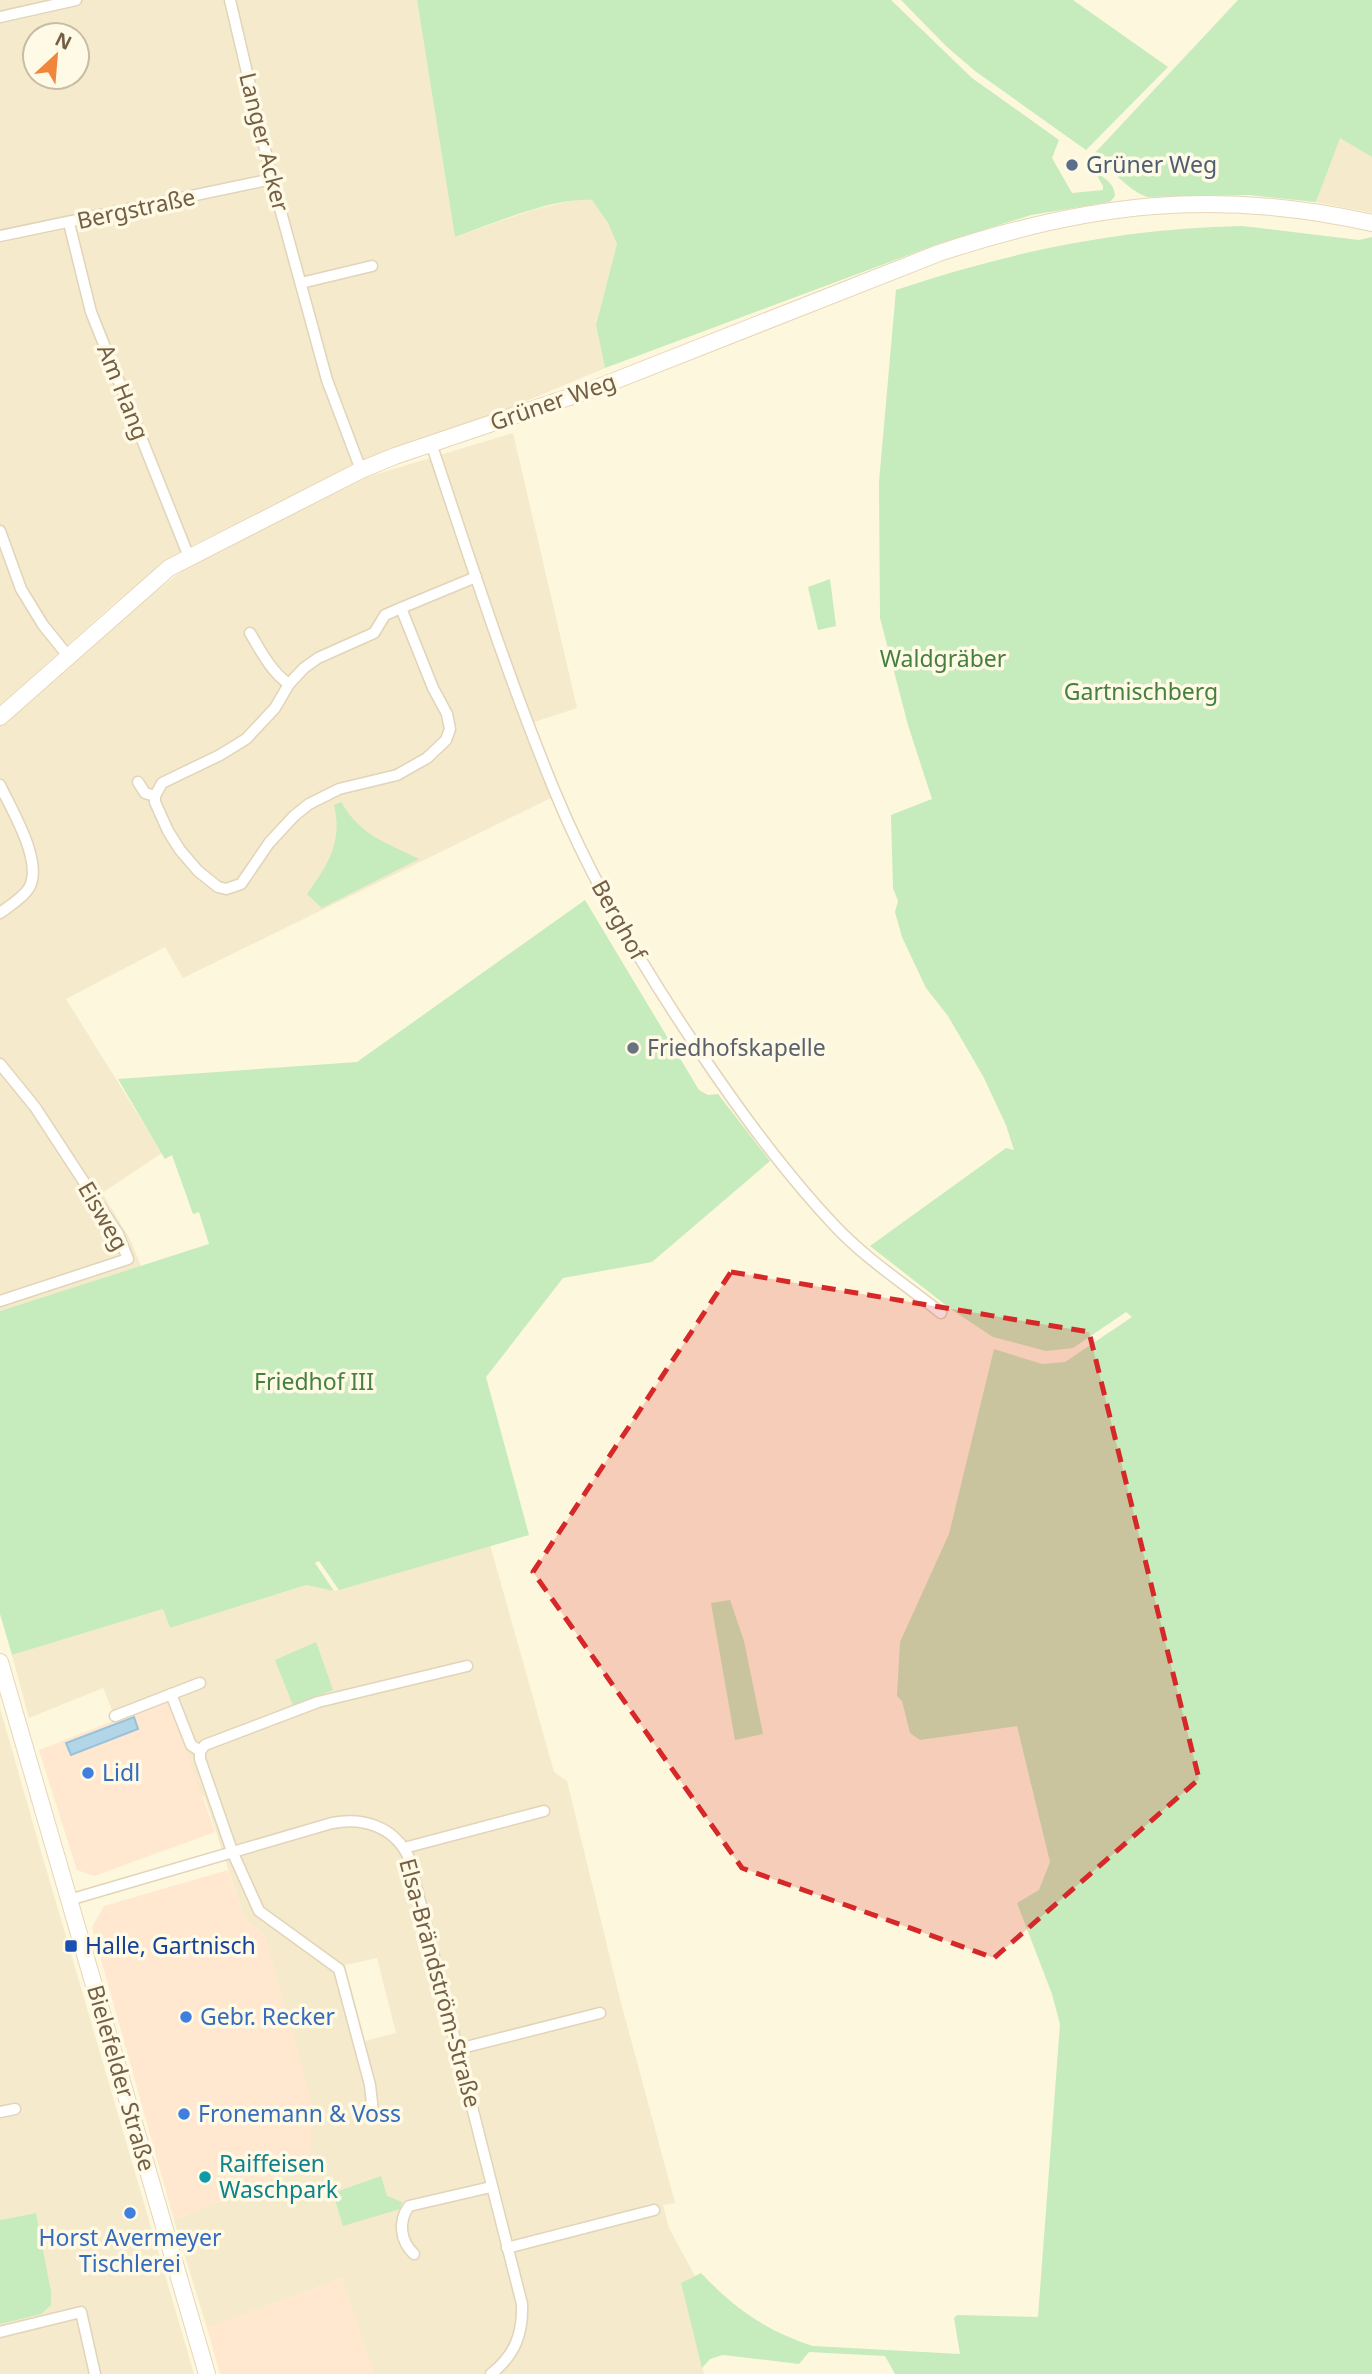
<svg xmlns="http://www.w3.org/2000/svg" width="1372" height="2374" viewBox="0 0 1372 2374" font-family="'Noto Sans',sans-serif">
  <style>
    .residential { fill: #f5eacb; fill-rule: evenodd }
    .commercial { fill: #ffe7d0 }
    .green { fill: #c6ebbc }
    .water { fill: #b2d5e7; stroke: #97c2d9; stroke-width: 2 }
    .lines { fill: none; stroke-linecap: round; stroke-linejoin: round }
    .street-casing { stroke: #e1d4b9; stroke-width: 13 }
    .secondary-casing { stroke: #e7d6b7; stroke-width: 18 }
    .street { stroke: #fff; stroke-width: 10 }
    .secondary { stroke: #fff; stroke-width: 16 }
    .marked { fill: #d62828; fill-opacity: 0.2; stroke: #d62828; stroke-width: 5; stroke-dasharray: 14 9; stroke-linejoin: round }
    .service-dot { fill: #5c6f8a; stroke: #fffae5; stroke-width: 2.5 }
    .worship-dot { fill: #6b7280; stroke: #fffae5; stroke-width: 2.5 }
    .shop-dot { fill: #3f7fe0; stroke: #fffae5; stroke-width: 2.5 }
    .transit-dot { fill: #1a4fb4; stroke: #fffae5; stroke-width: 2.5 }
    .culture-dot { fill: #0f9aa8; stroke: #fffae5; stroke-width: 2.5 }
    .labels { text-anchor: middle; stroke-width: 7; stroke-linejoin: round; paint-order: stroke }
    .street-label { font-size: 23px; fill: #745f45; stroke: #fffae5 }
    .service-label { font-size: 23px; fill: #4e5e75; stroke: #fffae5; text-anchor: start }
    .park-label { font-size: 23px; fill: #45803f; stroke: #fffae5 }
    .worship-label { font-size: 23px; fill: #5b616d; stroke: #fffae5; text-anchor: start }
    .shop-label { font-size: 23px; fill: #366cbe; stroke: #fffae5; text-anchor: start }
    .transit-label { font-size: 23px; fill: #164399; stroke: #fffae5; text-anchor: start }
    .culture-label { font-size: 23px; fill: #0d838f; stroke: #fffae5; text-anchor: start }
  </style>
  <rect width="100%" height="100%" fill="#fdf7dd"/>
  <g class="residential">
    <path d="M 0,0 L 417,0 L 455,237 L 532,210 L 579,199 L 592,200 L 608,223 L 617,244 L 596,325 L 605,368 L 500,412 L 359,464 L 181,551 L 118,600 L 0,705 ZM 35,35 L 77,35 L 77,77 L 35,77 Z"/>
    <path d="M 1340,137 L 1372,157 L 1372,213 L 1316,202 Z"/>
    <path d="M 513,433 L 577,708 L 522,726 L 551,798 L 183,978 L 165,947 L 66,999 L 162,1153 L 102,1193 L 130,1239 L 141,1266 L 0,1311 L 0,726 L 126,615 L 191,564 L 367,477 Z"/>
    <path d="M 490,1545 L 554,1772 L 567,1781 L 620,1999 L 675,2203 L 663,2205 L 669,2228 L 695,2276 L 681,2283 L 704,2374 L 374,2374 L 342,2278 L 207,2328 L 174,2220 L 310,2164 L 266,1937 L 244,1917 L 205,1798 L 116,1719 L 103,1688 L 29,1718 L 12,1655 L 163,1609 L 170,1628 L 306,1585 L 334,1591 ZM 377,1958 L 396,2033 L 365,2041 L 345,1965 Z"/>
    <path d="M 0,1708 L 40,1848 L 194,2374 L 0,2374 L 0,2255 L 35,2213 L 0,2220 Z"/>
  </g>
  <g class="commercial">
    <path d="M 162,1702 L 171,1707 L 215,1832 L 94,1876 L 77,1870 L 39,1750 Z"/>
    <path d="M 228,1870 L 244,1917 L 266,1937 L 312,2104 L 310,2164 L 174,2220 L 92,1927 L 104,1906 Z"/>
    <path d="M 342,2278 L 374,2374 L 220,2374 L 207,2328 Z"/>
  </g>
  <g class="green">
    <path d="M 417,0 L 891,0 L 972,78 L 1059,140 L 1052,158 L 1072,193 L 1103,190 L 1103,186 L 1095,172 C 1106,179 1114,183 1115,196 L 1110,202 L 1031,215 L 938,244 L 605,368 L 596,325 L 617,244 L 608,223 L 592,200 C 553,197 492,224 455,237 Z"/>
    <path d="M 901,0 L 1073,0 L 1168,67 L 1086,150 L 975,71 L 946,46 Z"/>
    <path d="M 1238,0 L 1372,0 L 1372,157 L 1340,138 L 1316,202 L 1249,195 L 1147,197 C 1126,189 1111,168 1093,155 Z"/>
    <path d="M 1242,226 L 1359,240 L 1372,237 L 1372,2374 L 895,2374 L 885,2356 L 809,2352 L 799,2364 L 723,2355 L 710,2359 L 702,2368 L 681,2283 L 701,2273 C 734,2308 766,2331 813,2346 L 960,2354 L 954,2318 L 957,2315 L 1038,2317 L 1060,2024 L 1052,1994 L 1017,1903 L 1039,1890 L 1050,1862 L 1017,1726 L 920,1740 L 910,1733 L 902,1701 L 897,1696 L 900,1642 L 949,1534 L 994,1349 L 1042,1364 L 1065,1362 L 1132,1317 L 1126,1312 L 1073,1348 L 1046,1351 L 993,1337 L 952,1310 L 870,1246 L 1006,1148 L 1014,1150 L 1006,1125 L 983,1076 L 948,1016 L 926,988 L 902,937 L 895,912 L 898,901 L 893,888 L 891,815 L 932,799 L 908,725 L 880,618 L 879,482 L 896,290 C 1008,252 1124,228 1242,226 Z"/>
    <path d="M 830,579 L 836,626 L 818,630 L 808,587 Z"/>
    <path d="M 341,802 C 361,836 385,842 419,859 L 322,908 L 307,894 C 328,865 343,842 334,805 Z"/>
    <path d="M 585,900 L 699,1090 L 708,1095 L 718,1094 L 770,1161 L 652,1262 L 563,1278 L 486,1377 L 529,1535 L 339,1590 L 319,1561 L 315,1563 L 334,1591 L 306,1585 L 170,1628 L 163,1609 L 12,1655 L 0,1614 L 0,1311 L 209,1244 L 199,1212 L 193,1214 L 172,1155 L 165,1159 L 118,1079 L 357,1062 Z"/>
    <path d="M 730,1600 L 744,1641 L 763,1734 L 735,1740 L 711,1603 Z"/>
    <path d="M 316,1642 L 333,1690 L 293,1705 L 275,1660 Z"/>
    <path d="M 381,2176 L 387,2196 L 402,2202 L 400,2209 L 343,2226 L 333,2193 Z"/>
    <path d="M 36,2213 L 51,2292 L 51,2305 L 41,2314 L 0,2324 L 0,2220 Z"/>
  </g>
  <path class="water" d="M 134,1717 L 138,1729 L 71,1755 L 66,1743 Z"/>
  <g class="lines">
    <g class="street-casing">
      <g id="street">
        <path d="M 230,0 L 272,179 L 327,380 L 361,470"/>
        <path d="M 0,17 L 76,0"/>
        <path d="M 69,223 L 91,312 L 189,557"/>
        <path d="M 0,236 L 272,179"/>
        <path d="M 301,283 L 372,266"/>
        <path d="M 431,443 C 470,560 508,678 555,792 C 592,882 642,966 696,1046 C 738,1109 783,1171 835,1226 C 866,1259 906,1285 941,1313"/>
        <path d="M 0,531 L 21,589 L 43,625 L 68,656"/>
        <path d="M 401,608 L 433,688 L 447,714 L 450,729 L 446,740 L 427,758 L 397,775 L 339,789 L 309,804 L 294,816 L 269,843 L 241,884 L 226,889 L 218,887 L 198,871 L 180,850 L 168,831 L 155,802 L 155,796 L 162,783 L 220,755 L 246,739 L 275,708 L 289,684 L 304,668 L 318,658 L 374,633 L 385,615 L 401,608 L 476,577"/>
        <path d="M 250,633 C 261,651 271,672 289,684"/>
        <path d="M 138,782 L 145,793 L 155,796"/>
        <path d="M 0,785 C 11,809 44,862 29,888 C 23,898 9,906 0,913"/>
        <path d="M 0,1064 L 35,1107 L 118,1234 L 128,1259 L 0,1301"/>
        <path d="M 171,1694 L 191,1745 L 200,1751"/>
        <path d="M 115,1716 L 200,1683"/>
        <path d="M 404,1848 L 544,1811"/>
        <path d="M 69,1900 L 332,1823 C 364,1817 395,1827 409,1858 L 522,2304 C 523,2334 515,2355 491,2374"/>
        <path d="M 458,2049 L 600,2013"/>
        <path d="M 0,2112 L 15,2109"/>
        <path d="M 373,2112 L 370,2085 L 339,1969 L 259,1911 L 232,1851 L 200,1759 L 200,1751 L 205,1745 L 318,1702 L 467,1666"/>
        <path d="M 507,2248 L 654,2210"/>
        <path d="M 414,2254 C 400,2241 398,2221 409,2206 L 491,2187"/>
        <path d="M 0,2332 L 81,2312 L 95,2374"/>
      </g>
    </g>
    <g class="secondary-casing">
      <g id="secondary">
        <path d="M 0,717 L 169,568 L 361,470 L 395,456 L 599,387 L 939,253 C 1089,203 1216,188 1372,223"/>
        <path d="M 0,1662 L 207,2374"/>
      </g>
    </g>
    <use href="#street" class="street"/>
    <use href="#secondary" class="secondary"/>
  </g>
  <path class="marked" d="M 731,1272 L 1089,1332 L 1199,1779 L 994,1958 L 742,1868 L 533,1572 Z"/>
  <circle class="service-dot" cx="1072" cy="165" r="7"/>
  <circle class="worship-dot" cx="633" cy="1048" r="7"/>
  <g class="shop-dot">
    <circle cx="88" cy="1773" r="7"/>
    <circle cx="186" cy="2017" r="7"/>
    <circle cx="184" cy="2114" r="7"/>
    <circle cx="130" cy="2213" r="7"/>
  </g>
  <rect class="transit-dot" x="64" y="1939" width="14" height="14" rx="3.5"/>
  <circle class="culture-dot" cx="205" cy="2177" r="7"/>
  <g class="labels">
    <g class="street-label">
      <text transform="translate(264 142) rotate(76)" y="8">Langer Acker</text>
      <text transform="translate(136 209) rotate(-12)" y="8">Bergstraße</text>
      <text transform="translate(123 392) rotate(68)" y="8">Am Hang</text>
      <text transform="translate(553 402) rotate(-19)" y="8">Grüner Weg</text>
      <text transform="translate(619 920) rotate(61)" y="8">Berghof</text>
      <text transform="translate(103 1216) rotate(60)" y="8">Eisweg</text>
      <text transform="translate(440 1983) rotate(75)" y="8">Elsa-Brändström-Straße</text>
      <text transform="translate(121 2078) rotate(74)" y="8">Bielefelder Straße</text>
    </g>
    <g class="service-label">
      <text x="1086" y="173">Grüner Weg</text>
    </g>
    <g class="park-label">
      <text x="943" y="667">Waldgräber</text>
      <text x="1141" y="700">Gartnischberg</text>
      <text x="314" y="1390">Friedhof III</text>
    </g>
    <g class="worship-label">
      <text x="647" y="1056">Friedhofskapelle</text>
    </g>
    <g class="shop-label">
      <text x="102" y="1781">Lidl</text>
      <text x="200" y="2025">Gebr. Recker</text>
      <text x="198" y="2122">Fronemann &amp; Voss</text>
      <text x="130" y="2246" text-anchor="middle">Horst Avermeyer<tspan x="130" dy="26">Tischlerei</tspan></text>
    </g>
    <g class="transit-label">
      <text x="85" y="1954">Halle, Gartnisch</text>
    </g>
    <g class="culture-label">
      <text x="219" y="2172">Raiffeisen<tspan x="219" dy="26">Waschpark</tspan></text>
    </g>
  </g>
  <g transform="translate(56 56) rotate(26)"><circle r="33" fill="#fffae5" stroke="#c7bca5" stroke-width="2"/>
  <path d="M0-5L12 26L0 18L-12 26Z" fill="#ef863b"/>
  <text y="-10" font-size="19" font-weight="bold" text-anchor="middle" fill="#745f45">N</text>
  </g>
</svg>
